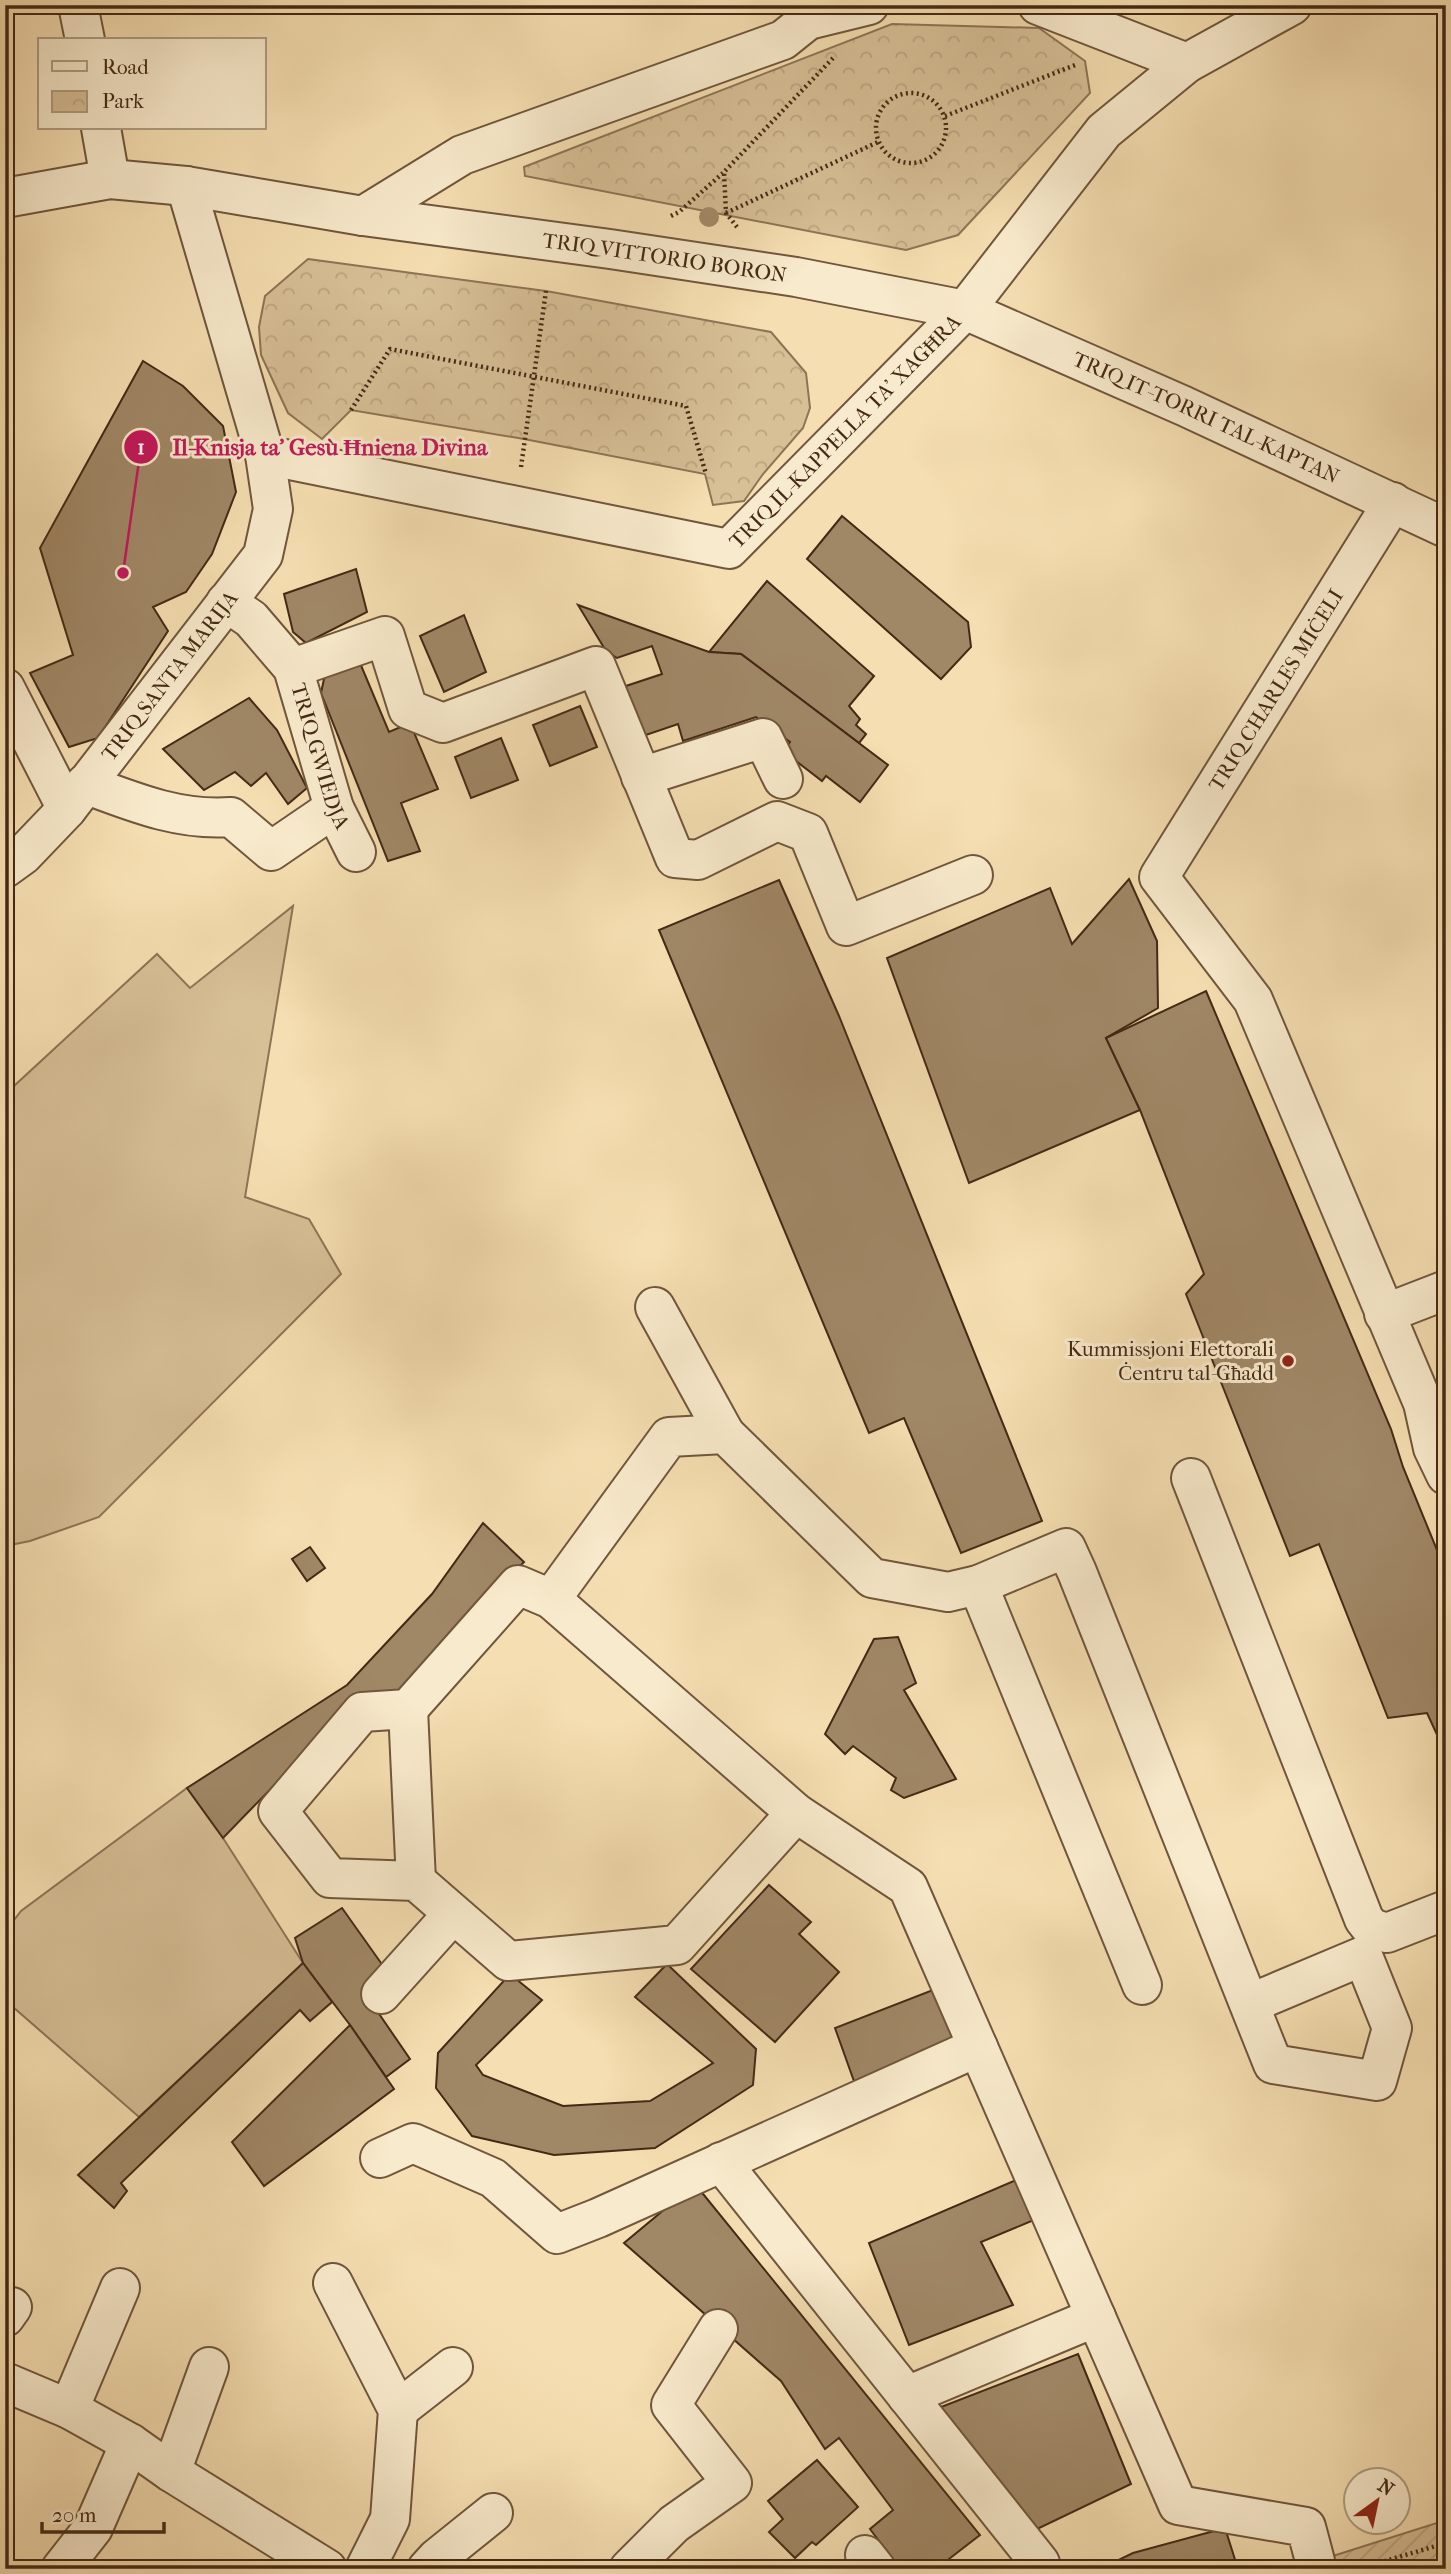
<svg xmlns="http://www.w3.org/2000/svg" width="1451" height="2574" viewBox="0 0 1451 2574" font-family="'IM FELL French Canon',serif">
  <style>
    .grass { fill: #d7bf96; stroke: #8e7456; stroke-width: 2 }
    .park { fill: url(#park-crowns); stroke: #8e7456; stroke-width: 2 }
    .garden { fill: url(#garden-furrows); stroke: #8e7456; stroke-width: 2 }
    .building { fill: #a08766; stroke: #442915; stroke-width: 2 }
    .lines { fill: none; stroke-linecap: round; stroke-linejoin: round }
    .minor-casing { stroke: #70563c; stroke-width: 42 }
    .path { stroke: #442915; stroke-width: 4.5; stroke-dasharray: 2 3.5; stroke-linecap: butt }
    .minor { stroke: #f8eacc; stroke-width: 38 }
    .tree { fill: #a48b6a }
    .poi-dot { fill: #8f2418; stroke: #f8eacc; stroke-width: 2.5 }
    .labels { text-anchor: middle; stroke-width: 6; stroke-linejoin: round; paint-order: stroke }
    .street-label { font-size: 21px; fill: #442915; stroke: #f8eacc }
    .poi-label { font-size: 21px; fill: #442915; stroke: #f8eacc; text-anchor: end }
    .leader { fill: none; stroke: #c2185b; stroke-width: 2.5 }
    .callout-dot { fill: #c2185b; stroke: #f8eacc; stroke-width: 2.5 }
    .mark-label { font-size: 21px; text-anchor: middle; font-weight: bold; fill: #fff }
    .callout-label { font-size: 23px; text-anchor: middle; font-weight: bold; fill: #c2185b; stroke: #f8eacc; stroke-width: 6; stroke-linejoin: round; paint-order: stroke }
  </style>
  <defs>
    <pattern id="park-crowns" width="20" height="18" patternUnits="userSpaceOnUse" patternTransform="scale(1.75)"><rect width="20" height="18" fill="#d7bf96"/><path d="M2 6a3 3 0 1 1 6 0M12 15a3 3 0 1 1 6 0" fill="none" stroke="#baa480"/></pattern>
    <pattern id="garden-furrows" width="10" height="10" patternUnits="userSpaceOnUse" patternTransform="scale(1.75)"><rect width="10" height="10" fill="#d7bf96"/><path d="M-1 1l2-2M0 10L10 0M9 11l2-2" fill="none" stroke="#baa480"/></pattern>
  </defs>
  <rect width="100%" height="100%" fill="#f5deb1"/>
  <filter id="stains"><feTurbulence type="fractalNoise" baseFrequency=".00286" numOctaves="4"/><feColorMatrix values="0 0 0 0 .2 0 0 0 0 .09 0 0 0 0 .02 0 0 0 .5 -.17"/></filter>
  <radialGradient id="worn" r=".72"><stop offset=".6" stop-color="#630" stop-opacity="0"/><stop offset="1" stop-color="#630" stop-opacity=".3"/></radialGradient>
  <g class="grass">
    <path d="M 293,906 L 245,1197 L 309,1219 L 341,1274 L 99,1517 L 30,1541 L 5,1546 L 5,1075 L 15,1085 L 157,954 L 190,988 Z"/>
    <path d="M 187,1788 L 223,1838 L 303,1963 L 139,2117 L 5,2000 L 5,1932 L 21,1911 Z"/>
  </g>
  <g class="park">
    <path d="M 892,24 L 1039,28 L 1085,61 L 1090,93 L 958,235 L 906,250 L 525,176 L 524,167 Z"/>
    <path d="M 308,259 L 546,291 L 771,332 L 806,373 L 810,408 L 803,428 L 763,474 L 744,501 L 713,505 L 705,474 L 524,439 L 351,410 L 322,439 L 288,413 L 261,355 L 259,327 L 265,296 Z"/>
  </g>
  <path class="garden" d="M 1446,2520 L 1446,2569 L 1292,2569 Z"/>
  <g class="building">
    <path d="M 143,361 L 183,386 L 223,426 L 236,492 L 212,554 L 186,592 L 153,607 L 168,631 L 98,738 L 69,747 L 30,673 L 73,655 L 40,548 Z"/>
    <path d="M 842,516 L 968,622 L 971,647 L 941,679 L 807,559 Z"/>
    <path d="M 356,569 L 367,612 L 306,643 L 293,632 L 284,594 Z"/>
    <path d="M 767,581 L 874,676 L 849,706 L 860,719 L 856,725 L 866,734 L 859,743 L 741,654 L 709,652 Z"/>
    <path d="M 578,605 L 709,652 L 741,654 L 888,765 L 860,802 L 826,776 L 822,781 L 783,751 L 790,742 L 756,717 L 683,741 L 678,724 L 640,737 L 623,687 L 662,674 L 652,646 L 617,658 L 606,651 Z"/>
    <path d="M 464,615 L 486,672 L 444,692 L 420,636 Z"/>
    <path d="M 360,663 L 389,732 L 410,723 L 438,789 L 401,803 L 420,851 L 388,861 L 321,693 L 325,674 Z"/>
    <path d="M 249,698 L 277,730 L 307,788 L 288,804 L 266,773 L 251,786 L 235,772 L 204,790 L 163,749 Z"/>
    <path d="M 580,706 L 597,747 L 550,766 L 533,725 Z"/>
    <path d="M 501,738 L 518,780 L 471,798 L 455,757 Z"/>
    <path d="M 1129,879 L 1157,941 L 1158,1008 L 1106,1038 L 1140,1110 L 969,1183 L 887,958 L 1050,888 L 1072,944 Z"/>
    <path d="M 779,880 L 839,1016 L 1042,1521 L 961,1553 L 904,1418 L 869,1433 L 659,930 Z"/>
    <path d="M 1206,991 L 1391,1429 L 1403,1467 L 1446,1572 L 1446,1754 L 1427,1713 L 1388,1718 L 1319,1544 L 1290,1556 L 1186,1294 L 1204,1274 L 1140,1110 L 1106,1038 Z"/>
    <path d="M 483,1523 L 524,1562 L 403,1693 L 357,1700 L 223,1838 L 187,1788 L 347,1685 L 432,1594 Z"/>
    <path d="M 310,1547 L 325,1568 L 307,1581 L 292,1559 Z"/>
    <path d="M 898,1637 L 916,1683 L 904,1690 L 956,1779 L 904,1798 L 891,1790 L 896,1778 L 853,1746 L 845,1754 L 825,1734 L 874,1639 Z"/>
    <path d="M 769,1885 L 811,1922 L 799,1934 L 839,1972 L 775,2042 L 691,1969 Z"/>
    <path d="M 342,1908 L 386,1970 L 362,1989 L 410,2059 L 386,2077 L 350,2025 L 303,1963 L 295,1938 Z"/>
    <path d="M 303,1963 L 332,2002 L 310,2021 L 300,2010 L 121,2183 L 127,2191 L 114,2208 L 78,2175 Z"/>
    <path d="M 667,1964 L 756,2049 L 753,2085 L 655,2148 L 554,2155 L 472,2136 L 436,2088 L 438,2053 L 510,1974 L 542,2000 L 476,2065 L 483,2075 L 563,2106 L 650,2101 L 713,2063 L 635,1997 Z"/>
    <path d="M 938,1988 L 959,2042 L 855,2084 L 835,2028 Z"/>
    <path d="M 350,2025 L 394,2089 L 264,2186 L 232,2142 Z"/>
    <path d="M 1016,2180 L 1034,2220 L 981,2242 L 1013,2305 L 909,2345 L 869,2243 Z"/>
    <path d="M 695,2184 L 980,2535 L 936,2569 L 900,2569 L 870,2529 L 893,2510 L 839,2438 L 825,2449 L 781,2381 L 624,2243 Z"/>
    <path d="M 1078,2354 L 1131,2484 L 1033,2531 L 936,2409 Z"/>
    <path d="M 817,2460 L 858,2507 L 816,2545 L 812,2542 L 795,2558 L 769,2532 L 783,2519 L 768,2501 Z"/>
    <path d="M 1225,2528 L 1238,2569 L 1100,2569 L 1133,2553 Z"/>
  </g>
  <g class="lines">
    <g class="minor-casing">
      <g id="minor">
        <path d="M 78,5 L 85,40"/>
        <path d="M 1038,5 L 1187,63"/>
        <path d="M 101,128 L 110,179"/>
        <path id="s1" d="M 186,186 L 265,455 L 729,549 L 965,310 L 1104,131 L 1187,63 L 1292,5"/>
        <path id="s2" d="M 5,198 L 110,179 L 186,186 L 363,216 L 610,249 L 796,277 L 965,310 L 1184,406 L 1446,528"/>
        <path d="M 363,216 L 462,155 L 783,40 L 808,20 L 869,5"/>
        <path d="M 1393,502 L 1159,877 L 1253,1000 L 1423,1403 L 1433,1448 L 1446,1475"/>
        <path id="s3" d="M 226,602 L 251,619 L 293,668 L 334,808 L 356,852"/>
        <path d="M 293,668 L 385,636 L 408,709 L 443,723 L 596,666 L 675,858 L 698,860 L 777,821 L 808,833 L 846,926 L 973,875"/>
        <path d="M 5,688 L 67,809"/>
        <path d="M 641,777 L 763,738 L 783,779"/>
        <path d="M 85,784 C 133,802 179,821 231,817 L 271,851 L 334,808"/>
        <path id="s4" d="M 5,868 L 23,855 L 67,809 L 263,555 L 273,509 L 265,455"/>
        <path d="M 655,1307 L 725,1434"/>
        <path d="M 1384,1314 L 1446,1290"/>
        <path d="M 1191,1478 L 1364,1919 L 1371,1928 L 1387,1933 L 1446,1910"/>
        <path d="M 978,1585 L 1142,1985"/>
        <path d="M 551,1599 L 518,1585 L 408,1709 L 362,1712 L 278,1811 L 330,1878 L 416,1881 L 508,1961 L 677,1945 L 796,1813"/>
        <path d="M 408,1709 L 416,1881"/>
        <path d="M 381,1994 L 453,1914"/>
        <path d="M 1249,2004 L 1363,1956 L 1392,2028 L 1377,2081 L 1273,2064 L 1249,2004 L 1077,1572 L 1066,1548 L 978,1585 L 948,1592 L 872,1578 L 725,1434 L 669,1437 L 551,1599 L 796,1813 L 908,1887 L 1178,2505 L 1306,2527 L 1315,2561"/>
        <path d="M 380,2158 L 413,2143 L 493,2178 L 557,2234 L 598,2218 L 978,2047"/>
        <path d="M 721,2162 L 1040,2563 L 1030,2569"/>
        <path d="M 333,2283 L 398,2410 L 390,2519 L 365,2569"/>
        <path d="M 5,2317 L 12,2307"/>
        <path d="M 5,2382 L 69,2409 L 130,2443 L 171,2472 L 327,2569"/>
        <path d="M 907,2396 L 1096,2317"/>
        <path d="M 69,2409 L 120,2288"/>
        <path d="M 398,2410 L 453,2367"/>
        <path d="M 171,2472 L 209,2367"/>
        <path d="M 865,2555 L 876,2569"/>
        <path d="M 61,2569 L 93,2528 L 130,2443"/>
        <path d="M 427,2569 L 437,2558 L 493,2513"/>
        <path d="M 629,2569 L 674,2524 L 732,2483 L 671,2405 L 718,2329"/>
      </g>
    </g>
    <g class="path">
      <circle cx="911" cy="128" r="35"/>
      <path d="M 945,116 L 1078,64"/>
      <path d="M 726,213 L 878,142"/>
      <path d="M 671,216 L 679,212 L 723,173"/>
      <path d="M 737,227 L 726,213 L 724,172 L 835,56"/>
      <path d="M 351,410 L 390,349 L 686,406 L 706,474"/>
      <path d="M 521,467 L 546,291"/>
      <path d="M 1438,2546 L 1446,2564"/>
      <path d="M 1358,2569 L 1446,2543"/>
    </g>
    <use href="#minor" class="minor"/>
  </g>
  <circle class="tree" cx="709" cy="217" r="10"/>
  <circle class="poi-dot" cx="1288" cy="1361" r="7"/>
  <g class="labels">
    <g class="street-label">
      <text dy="7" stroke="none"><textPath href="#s2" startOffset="667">TRIQ VITTORIO BORON</textPath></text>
      <text dy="7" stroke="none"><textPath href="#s2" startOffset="1236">TRIQ IT-TORRI TAL-KAPTAN</textPath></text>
      <text dy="7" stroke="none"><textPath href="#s1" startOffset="919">TRIQ IL-KAPPELLA TA' XAGĦRA</textPath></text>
      <text dy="7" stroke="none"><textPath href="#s4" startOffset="254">TRIQ SANTA MARIJA</textPath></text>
      <text transform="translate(1276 690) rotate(-58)" y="7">TRIQ CHARLES MIĊELI</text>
      <text dy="7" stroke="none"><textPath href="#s3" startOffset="187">TRIQ GWIEDJA</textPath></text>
    </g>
    <g class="poi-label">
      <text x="1274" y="1356">Kummissjoni Elettorali<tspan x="1274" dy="24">Ċentru tal-Għadd</tspan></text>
    </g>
  </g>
  <path class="leader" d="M123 573L141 447"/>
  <g class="callout-dot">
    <circle cx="123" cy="573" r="7"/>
    <circle cx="141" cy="447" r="18"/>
  </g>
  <g class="mark-label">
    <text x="141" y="454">1</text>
  </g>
  <g class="callout-label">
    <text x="330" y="455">Il-Knisja ta' Gesù Ħniena Divina</text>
  </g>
  <rect width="1451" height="2574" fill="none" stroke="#f5deb1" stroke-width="28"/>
  <rect x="7" y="7" width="1437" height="2560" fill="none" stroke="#442915" stroke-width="3.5"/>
  <rect x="14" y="14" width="1423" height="2546" fill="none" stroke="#442915" stroke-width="2"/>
  <rect x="38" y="38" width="228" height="91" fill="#f8eacc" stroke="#b09d83" stroke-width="2"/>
  <rect x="52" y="61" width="35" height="10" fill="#f8eacc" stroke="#b09d83" stroke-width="2"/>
  <text x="102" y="74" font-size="21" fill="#442915">Road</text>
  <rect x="52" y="91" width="35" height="21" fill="url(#park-crowns)" stroke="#b09d83" stroke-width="2"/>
  <text x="102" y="108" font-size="21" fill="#442915">Park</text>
  <g transform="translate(1377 2501) rotate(33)"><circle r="33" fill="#f8eacc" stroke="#b09d83" stroke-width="2"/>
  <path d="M0-5L12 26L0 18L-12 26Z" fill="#8f2418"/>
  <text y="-10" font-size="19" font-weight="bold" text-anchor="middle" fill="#442915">N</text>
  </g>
  <path d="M42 2522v10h122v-10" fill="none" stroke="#442915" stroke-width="3.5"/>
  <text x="52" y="2522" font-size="21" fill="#442915" stroke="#f8eacc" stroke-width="5" paint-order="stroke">20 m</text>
  <rect width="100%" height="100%" filter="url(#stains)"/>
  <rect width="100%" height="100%" fill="url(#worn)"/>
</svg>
